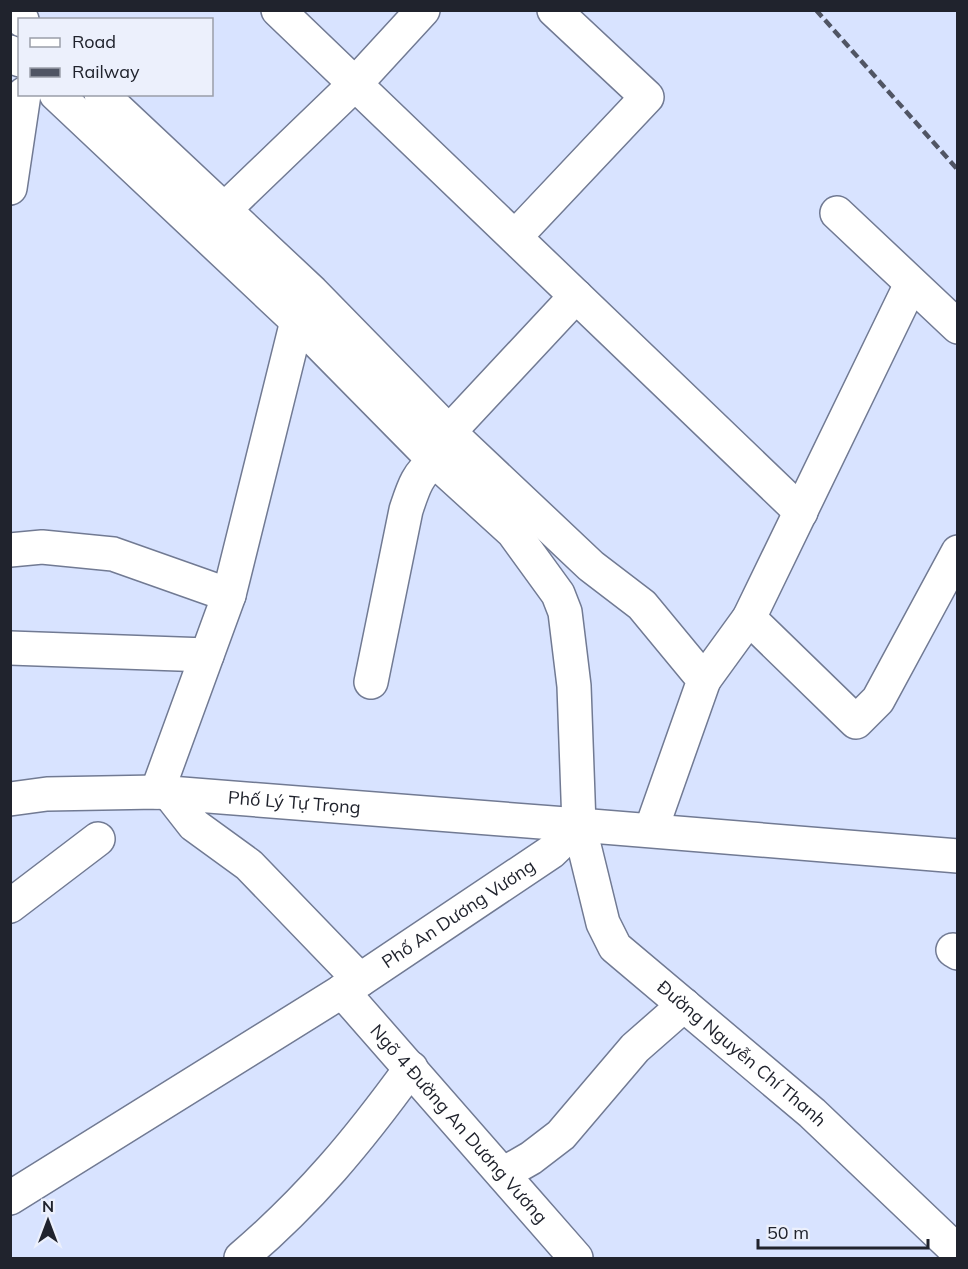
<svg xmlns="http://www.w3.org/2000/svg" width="968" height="1269" viewBox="0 0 968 1269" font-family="Mulish,sans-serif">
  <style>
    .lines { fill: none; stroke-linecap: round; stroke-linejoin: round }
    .minor-casing { stroke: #717a93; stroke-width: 36 }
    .minor { stroke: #fff; stroke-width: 33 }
    .rail { stroke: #505564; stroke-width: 4.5; stroke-dasharray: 9 4.5; stroke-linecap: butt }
    .labels { text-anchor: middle; stroke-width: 4.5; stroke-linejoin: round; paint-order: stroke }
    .street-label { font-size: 18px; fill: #20232d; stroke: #ecf0fc }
  </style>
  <rect width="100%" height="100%" fill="#d8e3ff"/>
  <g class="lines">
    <g class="minor-casing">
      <g id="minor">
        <path d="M 13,10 L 22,20"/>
        <path d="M 278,10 L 801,512"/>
        <path d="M 10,52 L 20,60"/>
        <path id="s1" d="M 56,94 L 297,321 L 435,461 L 513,532 L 558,594 L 565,612 L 574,686 L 579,825 L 603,923 L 615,947 L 812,1113 L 958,1252"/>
        <path d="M 101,94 L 312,292 L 449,432 L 591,566 L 642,605 L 704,680 L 651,830"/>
        <path d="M 10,188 L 24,94"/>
        <path d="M 224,210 L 355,84 L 423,10"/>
        <path d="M 837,213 L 958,327"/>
        <path d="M 515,237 L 647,97 L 554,10"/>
        <path d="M 449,432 L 576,296"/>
        <path d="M 10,550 L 42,547 L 113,554 L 229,595"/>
        <path d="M 749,618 L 856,722 L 878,700 L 958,552"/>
        <path d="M 10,648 L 207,655"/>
        <path d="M 704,680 L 749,618 L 911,284"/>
        <path d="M 371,682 L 406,510 C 413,489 417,474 435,461"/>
        <path d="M 157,792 L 229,595 L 297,321"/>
        <path d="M 169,793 L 194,825 L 249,865 L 360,980"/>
        <path id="s2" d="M 10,799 L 47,794 L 157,792 L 579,825"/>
        <path d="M 10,906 L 98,839"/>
        <path d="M 953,950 L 958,953"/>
        <path id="s3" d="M 342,991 L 576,1258"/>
        <path d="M 503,1174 L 531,1158 L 561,1135 L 635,1048 L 684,1005"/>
        <path id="s4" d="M 10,1198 L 360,980 L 551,852 L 579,825 L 958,856"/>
        <path d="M 241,1258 C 310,1199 358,1141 411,1068"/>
      </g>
    </g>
    <use href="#minor" class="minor"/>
    <path class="rail" d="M 816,10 L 958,170"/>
  </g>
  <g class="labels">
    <g class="street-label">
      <text dy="6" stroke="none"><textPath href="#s2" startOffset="285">Phố Lý Tự Trọng</textPath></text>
      <text dy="6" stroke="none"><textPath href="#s4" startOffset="531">Phố An Dương Vương</textPath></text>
      <text dy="6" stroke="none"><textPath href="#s1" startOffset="1236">Đường Nguyễn Chí Thanh</textPath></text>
      <text dy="6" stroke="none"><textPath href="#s3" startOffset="177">Ngõ 4 Đường An Dương Vương</textPath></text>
    </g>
  </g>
  <rect width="968" height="1269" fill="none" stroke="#20232d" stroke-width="24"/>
  <rect x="18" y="18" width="195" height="78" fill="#ecf0fc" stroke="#9a9ea9" stroke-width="1.5"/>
  <rect x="30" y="38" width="30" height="9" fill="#ffffff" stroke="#9a9ea9" stroke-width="1.5"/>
  <text x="72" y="48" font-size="18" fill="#20232d">Road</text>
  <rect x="30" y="68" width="30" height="9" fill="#505564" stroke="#9a9ea9" stroke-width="1.5"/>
  <text x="72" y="78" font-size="18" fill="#20232d">Railway</text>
  <g transform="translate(48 1221)" stroke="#ecf0fc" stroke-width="4.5" paint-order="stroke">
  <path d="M0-4.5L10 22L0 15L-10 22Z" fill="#20232d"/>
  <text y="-9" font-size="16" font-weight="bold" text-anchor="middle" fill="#20232d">N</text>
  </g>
  <path d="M758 1239v9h170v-9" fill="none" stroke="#20232d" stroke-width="3"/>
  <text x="767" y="1239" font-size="18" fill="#20232d" stroke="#ecf0fc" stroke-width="4.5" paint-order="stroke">50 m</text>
</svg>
